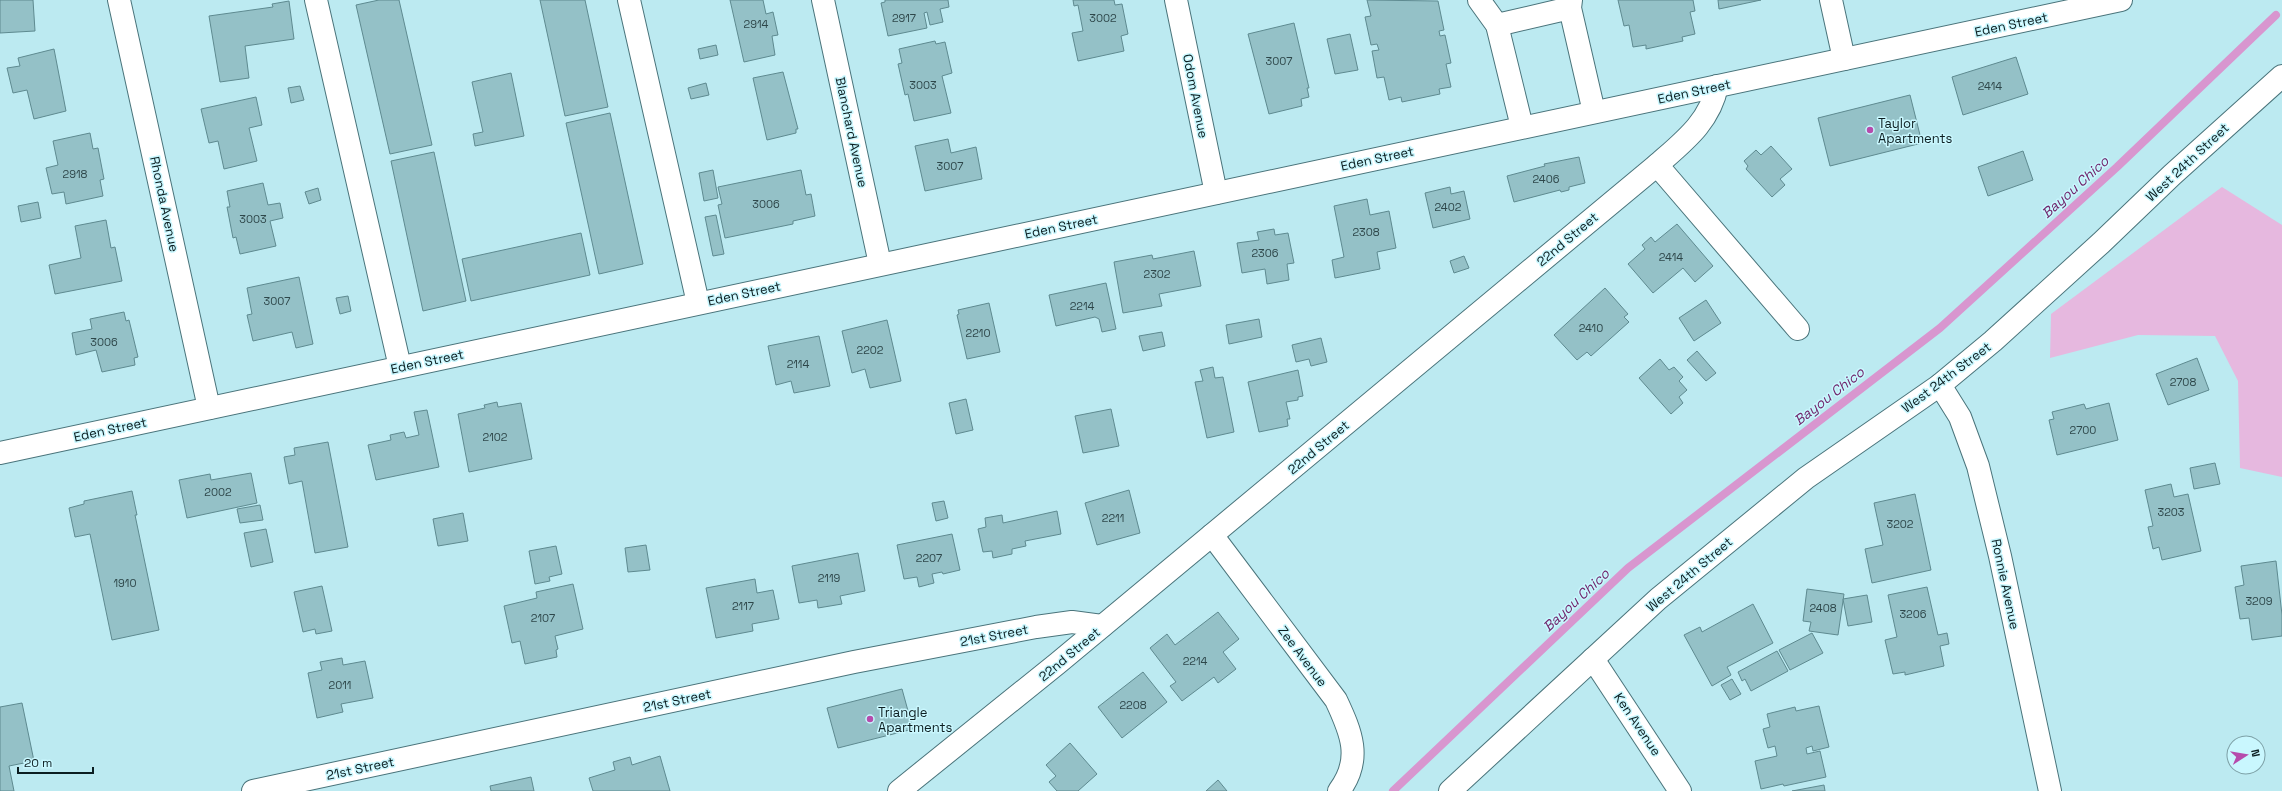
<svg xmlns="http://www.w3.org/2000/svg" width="2282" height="791" viewBox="0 0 2282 791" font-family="'Space Grotesk',sans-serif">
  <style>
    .green { fill: #e6b8df }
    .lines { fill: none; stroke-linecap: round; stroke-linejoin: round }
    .stream { stroke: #d896cf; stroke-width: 8 }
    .building { fill: #94c1c7; stroke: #5e8a90 }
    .street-casing { stroke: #4a747b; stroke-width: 24 }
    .secondary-casing { stroke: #4a747b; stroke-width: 24 }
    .street { stroke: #fff; stroke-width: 22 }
    .secondary { stroke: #fff; stroke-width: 22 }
    .poi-dot { fill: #b64bac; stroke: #c9f7fe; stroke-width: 1.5 }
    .labels { text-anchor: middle; stroke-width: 3; stroke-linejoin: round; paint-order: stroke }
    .number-label { font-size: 11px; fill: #2e474a }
    .street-label { font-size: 13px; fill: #0c1e21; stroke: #c9f7fe }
    .poi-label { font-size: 13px; fill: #0c1e21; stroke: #c9f7fe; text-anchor: start }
    .water-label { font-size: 14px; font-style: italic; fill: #70236a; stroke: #c9f7fe }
  </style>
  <rect width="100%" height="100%" fill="#bceaf1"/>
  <path class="green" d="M 2222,187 L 2282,225 L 2282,477 L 2240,468 L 2238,381 L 2215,336 L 2138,335 L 2050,358 L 2051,314 Z"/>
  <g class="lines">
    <path class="stream" d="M 1393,791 L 1628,568 L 1940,328 L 2117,167 L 2276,15"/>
  </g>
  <g class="building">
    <path d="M 0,0 L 33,0 L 35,31 L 0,33 Z"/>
    <path d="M 379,0 L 399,0 L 432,145 L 390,154 L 356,5 Z"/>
    <path d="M 540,0 L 585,0 L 608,107 L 565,116 Z"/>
    <path d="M 730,0 L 763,0 L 766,14 L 773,12 L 778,35 L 772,36 L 775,55 L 744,62 Z"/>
    <path d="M 885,0 L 948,0 L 949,7 L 940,9 L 943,22 L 930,25 L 927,12 L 924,13 L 927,28 L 888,36 L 881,3 L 885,2 Z"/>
    <path d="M 1073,0 L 1114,0 L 1115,5 L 1122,4 L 1128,34 L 1121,36 L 1124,51 L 1078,61 L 1072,33 L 1083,31 L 1078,5 L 1074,6 Z"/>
    <path d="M 1367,0 L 1438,1 L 1444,30 L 1439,31 L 1440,36 L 1445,35 L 1451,63 L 1446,64 L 1451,87 L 1439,89 L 1440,94 L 1402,102 L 1401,97 L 1389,100 L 1384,77 L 1377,78 L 1372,51 L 1379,50 L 1377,44 L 1371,45 L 1365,17 L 1371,16 Z"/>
    <path d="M 1618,0 L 1693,0 L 1695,11 L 1690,12 L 1695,34 L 1682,37 L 1683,41 L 1646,49 L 1646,45 L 1633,47 L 1629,25 L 1624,26 Z"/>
    <path d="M 1718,0 L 1761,0 L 1719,9 Z"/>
    <path d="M 289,1 L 294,39 L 245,46 L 249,78 L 220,82 L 209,16 L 273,7 L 272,4 Z"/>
    <path d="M 1294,23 L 1309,88 L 1307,88 L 1309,97 L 1301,99 L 1302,106 L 1269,114 L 1248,34 Z"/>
    <path d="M 1350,34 L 1358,70 L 1335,74 L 1327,39 Z"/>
    <path d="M 935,41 L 936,44 L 945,42 L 952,73 L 942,76 L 951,113 L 914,121 L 908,94 L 905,95 L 898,64 L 902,63 L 899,49 Z"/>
    <path d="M 716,45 L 718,55 L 700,59 L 698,49 Z"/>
    <path d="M 54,49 L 66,111 L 34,119 L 27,90 L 13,93 L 7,68 L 20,66 L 18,58 Z"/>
    <path d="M 2016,57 L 2028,94 L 1963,115 L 1952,77 Z"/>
    <path d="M 783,72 L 798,129 L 796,129 L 796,133 L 767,140 L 753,78 Z"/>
    <path d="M 511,73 L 524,136 L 475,146 L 473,134 L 483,132 L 472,82 Z"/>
    <path d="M 706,83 L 709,95 L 691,99 L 688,88 Z"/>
    <path d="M 300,86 L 304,100 L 291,103 L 288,88 Z"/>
    <path d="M 1910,95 L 1922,143 L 1830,166 L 1818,118 Z"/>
    <path d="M 256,97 L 262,125 L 249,128 L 257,161 L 224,169 L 218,141 L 209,143 L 201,109 Z"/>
    <path d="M 610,113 L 643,264 L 599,274 L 566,123 Z"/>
    <path d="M 90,133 L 93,149 L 98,148 L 104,179 L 100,180 L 103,196 L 66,204 L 64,192 L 52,194 L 46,168 L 58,165 L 53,141 Z"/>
    <path d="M 948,139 L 951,153 L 976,147 L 982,179 L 925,191 L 915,146 Z"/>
    <path d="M 1771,146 L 1792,169 L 1780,179 L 1785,185 L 1772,197 L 1746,169 L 1748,166 L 1744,161 L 1756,150 L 1761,155 Z"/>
    <path d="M 2023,151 L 2033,180 L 1988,196 L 1978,167 Z"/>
    <path d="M 434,152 L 466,301 L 423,311 L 391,161 Z"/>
    <path d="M 1579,157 L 1585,183 L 1569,187 L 1569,190 L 1561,192 L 1560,190 L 1514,202 L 1507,176 L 1545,166 L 1544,164 Z"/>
    <path d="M 713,170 L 718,198 L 704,201 L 699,173 Z"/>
    <path d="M 801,170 L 806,195 L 811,194 L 815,216 L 793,221 L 793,224 L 725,238 L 718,205 L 722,204 L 718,187 Z"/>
    <path d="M 263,183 L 268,205 L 280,203 L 283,218 L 270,221 L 276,246 L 240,254 L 236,237 L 233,238 L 227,207 L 230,207 L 227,191 Z"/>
    <path d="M 1450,187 L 1451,194 L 1464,191 L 1470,219 L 1433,228 L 1425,193 Z"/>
    <path d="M 318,188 L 321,200 L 309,204 L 305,192 Z"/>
    <path d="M 1367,199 L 1370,215 L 1389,211 L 1396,248 L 1377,252 L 1380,269 L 1335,278 L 1332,260 L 1344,257 L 1334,206 Z"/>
    <path d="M 38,202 L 41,218 L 21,222 L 18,206 Z"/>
    <path d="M 716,215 L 724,254 L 713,256 L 705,217 Z"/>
    <path d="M 106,220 L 111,248 L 115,247 L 122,281 L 55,294 L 49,265 L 81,258 L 75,226 Z"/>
    <path d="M 1677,224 L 1713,266 L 1695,282 L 1683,268 L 1653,293 L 1628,264 L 1645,249 L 1642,245 L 1651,237 L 1655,242 Z"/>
    <path d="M 1274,229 L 1275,235 L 1288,233 L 1294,263 L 1287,264 L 1289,280 L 1267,284 L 1265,269 L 1242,273 L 1237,243 L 1259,240 L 1257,232 Z"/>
    <path d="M 581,233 L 590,275 L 471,301 L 462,259 Z"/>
    <path d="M 1194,251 L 1201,286 L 1159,294 L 1162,306 L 1123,313 L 1114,262 L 1152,255 L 1153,259 Z"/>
    <path d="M 1464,256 L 1469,268 L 1454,273 L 1450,261 Z"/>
    <path d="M 299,277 L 313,344 L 296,348 L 292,332 L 253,341 L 247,315 L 252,314 L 247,288 Z"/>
    <path d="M 1106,283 L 1116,329 L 1102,332 L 1099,319 L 1095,317 L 1056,326 L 1049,295 Z"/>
    <path d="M 1605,288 L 1628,314 L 1624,317 L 1629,322 L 1591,356 L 1587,352 L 1577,360 L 1554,335 Z"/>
    <path d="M 348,296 L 351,311 L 340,314 L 336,298 Z"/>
    <path d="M 1706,300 L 1721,323 L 1694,341 L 1679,318 Z"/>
    <path d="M 989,303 L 1000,352 L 967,359 L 957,315 L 959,314 L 958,310 Z"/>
    <path d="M 124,312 L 126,321 L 129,320 L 138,357 L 134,358 L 135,365 L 102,372 L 96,350 L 76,355 L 72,333 L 92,329 L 90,319 Z"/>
    <path d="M 1259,319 L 1262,337 L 1229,344 L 1226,325 Z"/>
    <path d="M 887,320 L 901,381 L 870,388 L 865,369 L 852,373 L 842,331 Z"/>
    <path d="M 1162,332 L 1165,346 L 1143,351 L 1139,336 Z"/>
    <path d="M 819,336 L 830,386 L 794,393 L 791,381 L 776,385 L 768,346 Z"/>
    <path d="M 1321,338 L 1327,362 L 1311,366 L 1309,359 L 1296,362 L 1292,345 Z"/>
    <path d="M 1697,351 L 1716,373 L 1706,381 L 1687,360 Z"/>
    <path d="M 2197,358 L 2209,390 L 2168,405 L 2156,374 Z"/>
    <path d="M 1660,359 L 1669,370 L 1674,367 L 1683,377 L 1679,381 L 1687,390 L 1679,397 L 1683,403 L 1671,414 L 1639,378 Z"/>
    <path d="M 1213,367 L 1215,378 L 1223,377 L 1234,432 L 1207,438 L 1195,382 L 1203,381 L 1200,370 Z"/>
    <path d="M 1298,370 L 1303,396 L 1298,397 L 1298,400 L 1286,402 L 1290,419 L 1287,419 L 1288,426 L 1259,432 L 1248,382 Z"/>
    <path d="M 966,399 L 973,430 L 956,434 L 949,403 Z"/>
    <path d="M 497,402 L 498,407 L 521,403 L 532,459 L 469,472 L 458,414 L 485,408 L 484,405 Z"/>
    <path d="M 2109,403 L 2118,440 L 2057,455 L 2049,420 L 2054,419 L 2052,412 L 2084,404 L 2086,409 Z"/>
    <path d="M 1111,409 L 1119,446 L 1083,453 L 1075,416 Z"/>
    <path d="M 427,410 L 439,467 L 376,480 L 368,445 L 391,440 L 390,435 L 404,432 L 406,438 L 419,435 L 414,412 Z"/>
    <path d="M 328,442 L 348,547 L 315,553 L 302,481 L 289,484 L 284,457 L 295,455 L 294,448 Z"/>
    <path d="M 2215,463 L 2220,484 L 2194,489 L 2190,468 Z"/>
    <path d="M 251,473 L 257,503 L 187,518 L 179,480 L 210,474 L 211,480 Z"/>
    <path d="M 2171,484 L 2174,497 L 2188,494 L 2201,551 L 2162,560 L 2159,547 L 2153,549 L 2148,527 L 2153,526 L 2145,490 Z"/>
    <path d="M 1129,490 L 1140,533 L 1097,545 L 1085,503 Z"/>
    <path d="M 132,491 L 137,515 L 135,515 L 159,630 L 112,640 L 90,534 L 75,537 L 69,508 L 84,504 L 84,501 Z"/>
    <path d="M 1915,494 L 1931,570 L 1872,583 L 1865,549 L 1883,545 L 1874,503 Z"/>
    <path d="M 944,501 L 948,518 L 936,521 L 932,503 Z"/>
    <path d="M 260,505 L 263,520 L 240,523 L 237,509 Z"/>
    <path d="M 1057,511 L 1061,534 L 1025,541 L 1026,546 L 1012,549 L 1012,554 L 993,558 L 992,551 L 983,552 L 978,529 L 986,527 L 985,518 L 1002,515 L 1003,523 Z"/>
    <path d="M 463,513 L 468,541 L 438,546 L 433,519 Z"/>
    <path d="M 266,529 L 273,562 L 251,567 L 244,533 Z"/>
    <path d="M 952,534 L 960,570 L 943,574 L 942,572 L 932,574 L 934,583 L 919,587 L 917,577 L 904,579 L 897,545 Z"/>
    <path d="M 646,545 L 650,570 L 628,572 L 625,548 Z"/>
    <path d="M 556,546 L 562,574 L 549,577 L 550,581 L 535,584 L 529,551 Z"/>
    <path d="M 858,553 L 865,591 L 840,596 L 842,604 L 818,608 L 817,600 L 799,603 L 792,566 Z"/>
    <path d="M 2276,561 L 2282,615 L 2282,636 L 2252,640 L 2249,618 L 2240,619 L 2235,587 L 2244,585 L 2241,566 Z"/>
    <path d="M 755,579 L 757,593 L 773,590 L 779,619 L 752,624 L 753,631 L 716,638 L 706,588 Z"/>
    <path d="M 573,584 L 583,629 L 555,636 L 558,649 L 556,650 L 557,657 L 525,664 L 520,641 L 512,643 L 504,606 L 537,598 L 536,592 Z"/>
    <path d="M 322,586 L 332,631 L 316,634 L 315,629 L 303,632 L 294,592 Z"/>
    <path d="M 1927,587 L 1938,635 L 1947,633 L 1949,644 L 1940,646 L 1944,666 L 1905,675 L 1905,672 L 1893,674 L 1885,640 L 1897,637 L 1888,595 Z"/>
    <path d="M 1807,589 L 1844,594 L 1838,635 L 1809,631 L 1811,622 L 1803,621 Z"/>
    <path d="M 1867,595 L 1872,622 L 1848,626 L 1843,599 Z"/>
    <path d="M 1753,604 L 1773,643 L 1727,667 L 1731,675 L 1712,686 L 1684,635 L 1700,627 L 1702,632 Z"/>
    <path d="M 1218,612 L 1239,639 L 1223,652 L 1236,669 L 1218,683 L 1214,677 L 1182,701 L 1170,686 L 1176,682 L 1150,648 L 1167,634 L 1175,645 Z"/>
    <path d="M 1812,633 L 1823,653 L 1790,670 L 1779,650 Z"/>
    <path d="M 1777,651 L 1788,671 L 1751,691 L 1745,679 L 1742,681 L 1738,672 Z"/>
    <path d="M 342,658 L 343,665 L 365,661 L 373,698 L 341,704 L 343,712 L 317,718 L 308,673 L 322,670 L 320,662 Z"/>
    <path d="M 1143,672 L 1167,702 L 1122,738 L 1098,707 Z"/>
    <path d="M 1732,679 L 1741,694 L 1730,700 L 1721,685 Z"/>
    <path d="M 902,689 L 913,729 L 838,748 L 827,708 Z"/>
    <path d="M 22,703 L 34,761 L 9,766 L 14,791 L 0,791 L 0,707 Z"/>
    <path d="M 1819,706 L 1829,747 L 1813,751 L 1812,746 L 1806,748 L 1807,754 L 1820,751 L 1826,777 L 1784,786 L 1783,784 L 1761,789 L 1755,761 L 1777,756 L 1775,746 L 1768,748 L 1763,729 L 1770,727 L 1767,714 L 1795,707 L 1796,711 Z"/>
    <path d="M 1070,743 L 1097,774 L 1078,791 L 1057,791 L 1049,782 L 1056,776 L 1046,765 Z"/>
    <path d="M 660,756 L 670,791 L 593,791 L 589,778 L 615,770 L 613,762 L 630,757 L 632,765 Z"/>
    <path d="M 531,777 L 534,791 L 491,791 L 490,786 Z"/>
    <path d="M 1218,780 L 1227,791 L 1206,791 Z"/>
    <path d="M 1824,785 L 1825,791 L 1792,791 Z"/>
  </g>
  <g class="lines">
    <g class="street-casing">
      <g id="street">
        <path d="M 119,0 L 209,408"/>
        <path d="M 316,0 L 400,367"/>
        <path d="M 629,0 L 698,303"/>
        <path d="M 823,0 L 880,264"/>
        <path d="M 1176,0 L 1216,193"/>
        <path d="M 1479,0 L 1497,25 L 1522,127"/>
        <path d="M 1571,0 L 1570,8 L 1594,112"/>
        <path d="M 1831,0 L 1844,59"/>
        <path d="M 1497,25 L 1570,8"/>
        <path d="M 1657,165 L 1798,329"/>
        <path d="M 1940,385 L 1960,417 L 1978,466 L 2000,556 L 2050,791"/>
        <path d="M 1212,535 L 1336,700 C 1351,732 1363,759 1339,791"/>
        <path d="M 1593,659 L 1680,791"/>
        <path d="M 253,791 L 854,662 L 1036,627 L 1072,622 L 1102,626"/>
        <path d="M 899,791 L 1058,663 L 1657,165 C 1683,142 1710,122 1717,86"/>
        <path d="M 1450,791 L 1658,599 L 1806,478 L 1940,385 L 1993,341 L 2101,243 L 2172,175 L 2282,76"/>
      </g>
    </g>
    <g class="secondary-casing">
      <path id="secondary" d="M 0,453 L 2121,0"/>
    </g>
    <use href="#street" class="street"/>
    <use href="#secondary" class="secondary"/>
  </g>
  <g class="poi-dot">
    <circle cx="1870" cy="130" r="4"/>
    <circle cx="870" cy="719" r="4"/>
  </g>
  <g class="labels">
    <g class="number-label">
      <text x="904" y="22">2917</text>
      <text x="1103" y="22">3002</text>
      <text x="756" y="28">2914</text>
      <text x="1279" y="65">3007</text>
      <text x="923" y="89">3003</text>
      <text x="1990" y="90">2414</text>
      <text x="950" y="170">3007</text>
      <text x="75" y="178">2918</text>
      <text x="1546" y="183">2406</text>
      <text x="766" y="208">3006</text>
      <text x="1448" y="211">2402</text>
      <text x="253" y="223">3003</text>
      <text x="1366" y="236">2308</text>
      <text x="1265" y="257">2306</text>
      <text x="1671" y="261">2414</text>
      <text x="1157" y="278">2302</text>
      <text x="277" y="305">3007</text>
      <text x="1082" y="310">2214</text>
      <text x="1591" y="332">2410</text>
      <text x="978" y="337">2210</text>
      <text x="104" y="346">3006</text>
      <text x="870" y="354">2202</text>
      <text x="798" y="368">2114</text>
      <text x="2183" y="386">2708</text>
      <text x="2083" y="434">2700</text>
      <text x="495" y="441">2102</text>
      <text x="218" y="496">2002</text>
      <text x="2171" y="516">3203</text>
      <text x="1113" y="522">2211</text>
      <text x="1900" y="528">3202</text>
      <text x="929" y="562">2207</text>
      <text x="829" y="582">2119</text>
      <text x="125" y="587">1910</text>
      <text x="2259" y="605">3209</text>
      <text x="743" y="610">2117</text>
      <text x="1823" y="612">2408</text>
      <text x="1913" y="618">3206</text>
      <text x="543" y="622">2107</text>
      <text x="1195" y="665">2214</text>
      <text x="340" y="689">2011</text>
      <text x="1133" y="709">2208</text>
    </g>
    <g class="street-label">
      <text transform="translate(2011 24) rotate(-12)" y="5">Eden Street</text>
      <text transform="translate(1694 91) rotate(-12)" y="5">Eden Street</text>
      <text transform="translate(1196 96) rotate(79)" y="5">Odom Avenue</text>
      <text transform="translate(852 132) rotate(78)" y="5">Blanchard Avenue</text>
      <text transform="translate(1377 158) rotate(-12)" y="5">Eden Street</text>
      <text transform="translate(2187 162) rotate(-43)" y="5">West 24th Street</text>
      <text transform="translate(165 204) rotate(78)" y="5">Rhonda Avenue</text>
      <text transform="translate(1061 226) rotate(-12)" y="5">Eden Street</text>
      <text transform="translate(1567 239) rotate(-40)" y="5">22nd Street</text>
      <text transform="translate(744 293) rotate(-12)" y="5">Eden Street</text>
      <text transform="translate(427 361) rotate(-12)" y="5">Eden Street</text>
      <text transform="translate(1946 377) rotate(-37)" y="5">West 24th Street</text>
      <text transform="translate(110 429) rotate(-12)" y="5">Eden Street</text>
      <text transform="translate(1318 447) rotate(-40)" y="5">22nd Street</text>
      <text transform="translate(1689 574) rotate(-40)" y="5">West 24th Street</text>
      <text transform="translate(2006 584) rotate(78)" y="5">Ronnie Avenue</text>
      <text transform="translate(994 635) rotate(-11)" y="5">21st Street</text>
      <text transform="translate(1069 654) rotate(-40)" y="5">22nd Street</text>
      <text transform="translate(1303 656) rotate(53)" y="5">Zee Avenue</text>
      <text transform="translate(677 700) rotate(-12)" y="5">21st Street</text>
      <text transform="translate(1638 724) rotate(56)" y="5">Ken Avenue</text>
      <text transform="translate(360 768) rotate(-12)" y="5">21st Street</text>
    </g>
    <g class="poi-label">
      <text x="1878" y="128">Taylor<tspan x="1878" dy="15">Apartments</tspan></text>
      <text x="878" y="717">Triangle<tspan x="878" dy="15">Apartments</tspan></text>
    </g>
    <g class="water-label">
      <text transform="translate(2075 187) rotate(-42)" y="5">Bayou Chico</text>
      <text transform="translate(1829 396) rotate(-38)" y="5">Bayou Chico</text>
      <text transform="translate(1576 600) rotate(-43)" y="5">Bayou Chico</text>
    </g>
  </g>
  <g transform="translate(2246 755) rotate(78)"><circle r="19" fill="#c9f7fe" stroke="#7da0a6"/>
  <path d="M0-3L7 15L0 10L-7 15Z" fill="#b64bac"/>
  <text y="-6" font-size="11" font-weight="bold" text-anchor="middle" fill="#0c1e21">N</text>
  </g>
  <path d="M18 767v6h75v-6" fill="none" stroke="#0c1e21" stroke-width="2"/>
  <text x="24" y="767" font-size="12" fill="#0c1e21" stroke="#c9f7fe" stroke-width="3" paint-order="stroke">20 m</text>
</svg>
